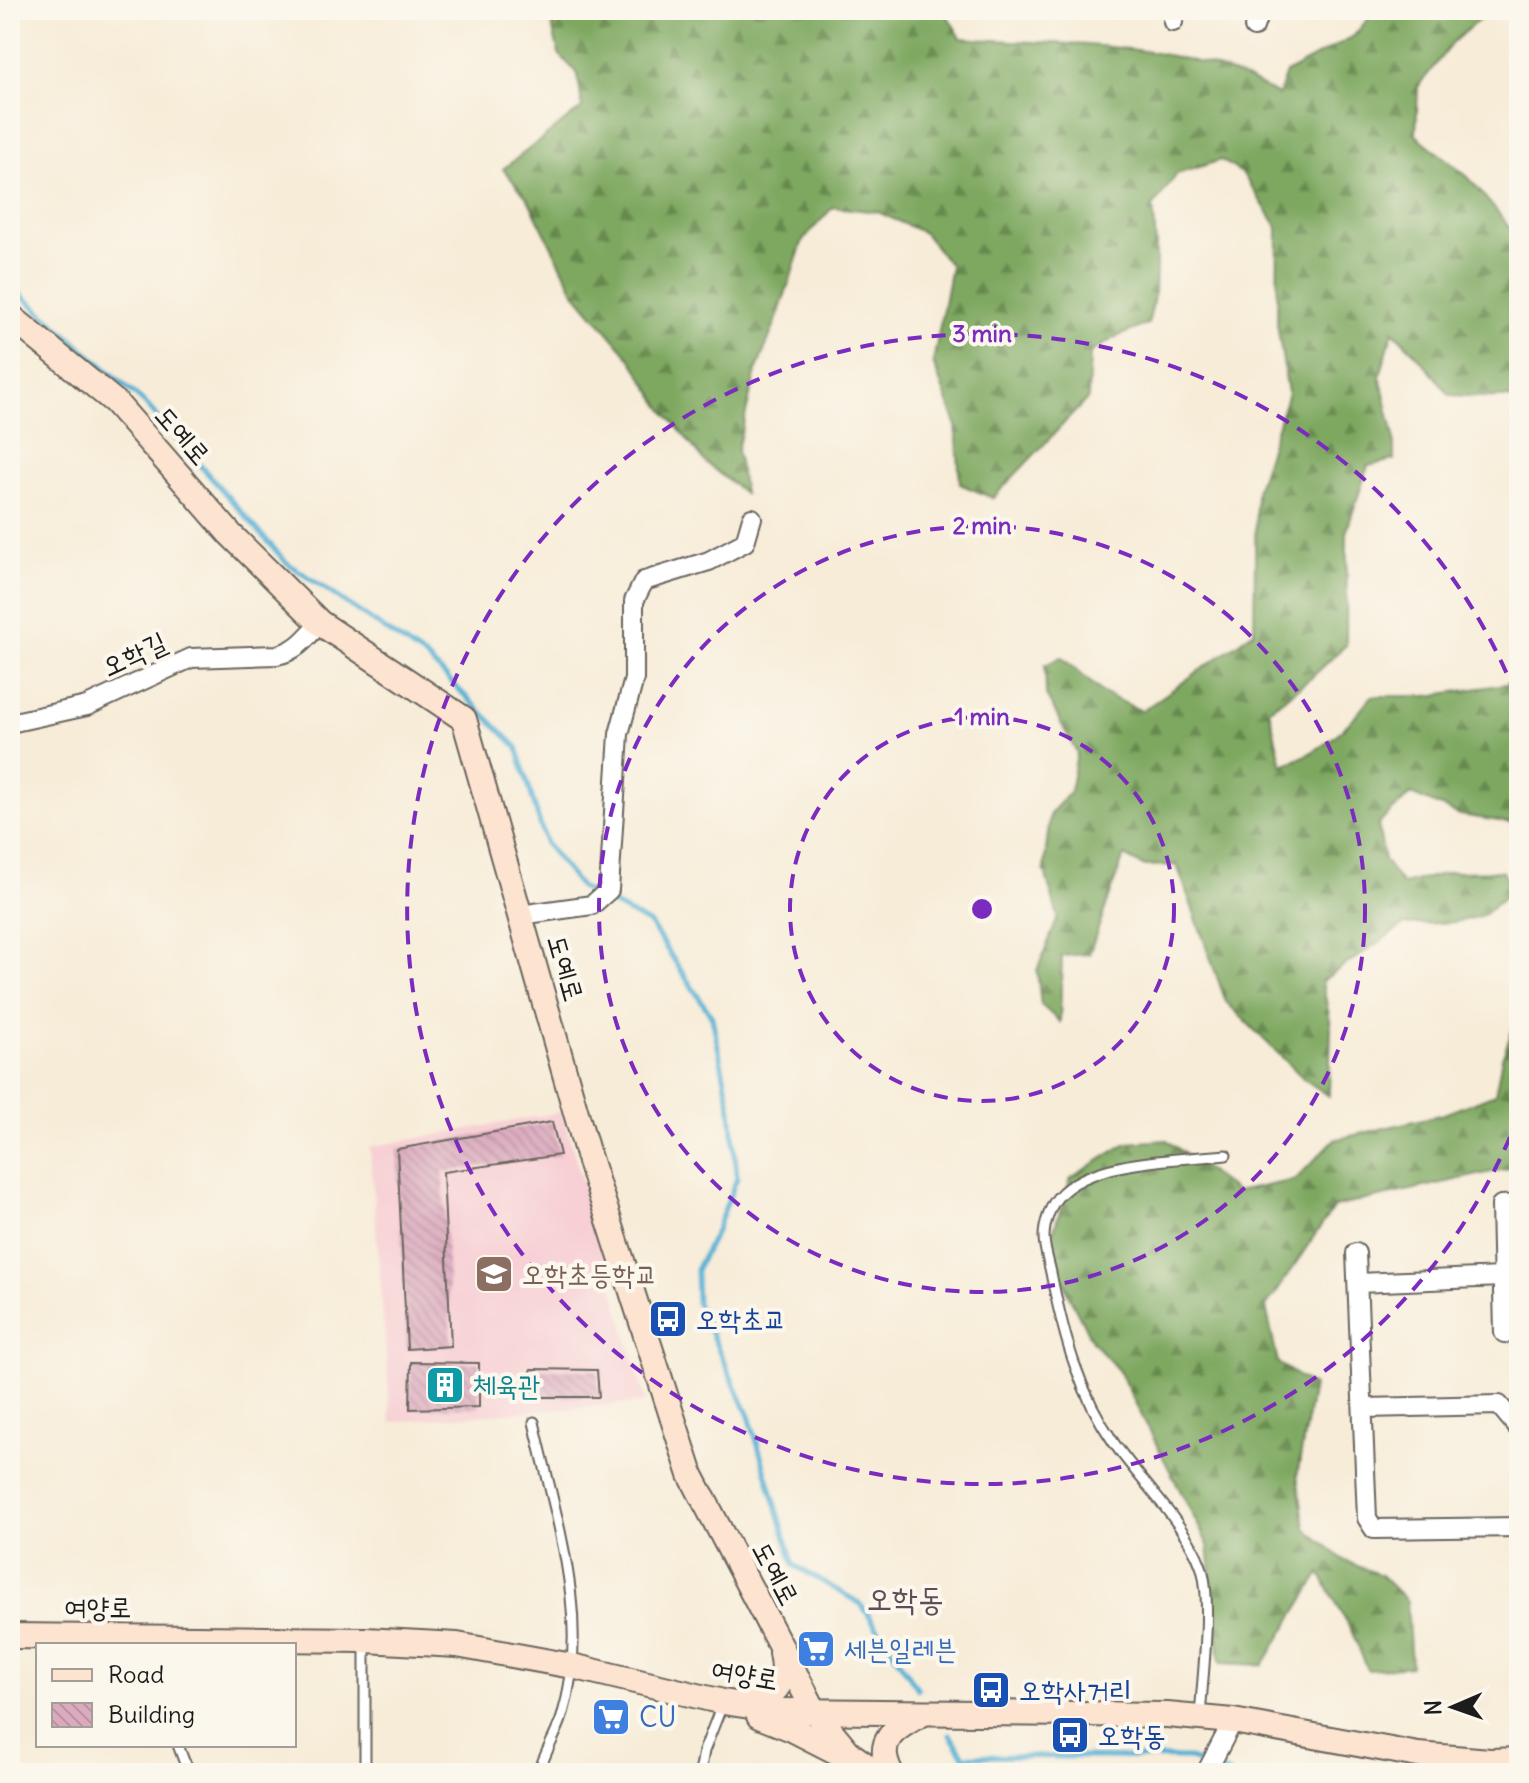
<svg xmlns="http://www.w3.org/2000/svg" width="1529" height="1783" viewBox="0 0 1529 1783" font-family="Delius,'Poor Story',sans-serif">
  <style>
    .built { fill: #f7cfd4 }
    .forest { fill: url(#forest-firs); stroke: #4d623e; stroke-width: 2 }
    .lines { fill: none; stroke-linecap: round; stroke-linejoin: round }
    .stream { stroke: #57b1d4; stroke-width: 5 }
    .building { fill: url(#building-back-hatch) }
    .lane-casing { stroke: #69655e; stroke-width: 13 }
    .street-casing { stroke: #69655e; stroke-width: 22 }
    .secondary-casing { stroke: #69655e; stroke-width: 28 }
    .lane { stroke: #fff; stroke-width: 9 }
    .street { stroke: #fff; stroke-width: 18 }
    .secondary { stroke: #fde4d0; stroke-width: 24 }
    .ring { fill: none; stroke: #7b2cbf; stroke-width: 4; stroke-dasharray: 14 10 }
    .labels { text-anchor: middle; stroke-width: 8; stroke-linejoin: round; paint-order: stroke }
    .street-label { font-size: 28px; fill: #1c1c1c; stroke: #fbf7ec }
    .education-label { font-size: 28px; fill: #785e54; stroke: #fbf7ec; text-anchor: start }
    .transit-label { font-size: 28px; fill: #164399; stroke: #fbf7ec; text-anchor: start }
    .culture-label { font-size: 28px; fill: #0d838f; stroke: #fbf7ec; text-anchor: start }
    .shop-label { font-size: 28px; fill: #366cbe; stroke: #fbf7ec; text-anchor: start }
    .quarter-label { font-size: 32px; fill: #5f4e55; stroke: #fbf7ec }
    .centre { fill: #7b2cbf; stroke: #fbf7ec; stroke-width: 4 }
    .ring-label { font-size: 24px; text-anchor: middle; font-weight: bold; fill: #7b2cbf; stroke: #fbf7ec; stroke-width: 8; stroke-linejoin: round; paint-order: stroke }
  </style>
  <defs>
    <pattern id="forest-firs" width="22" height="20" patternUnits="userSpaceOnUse" patternTransform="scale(2)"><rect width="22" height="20" fill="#7ea860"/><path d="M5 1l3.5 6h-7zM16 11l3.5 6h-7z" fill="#66884e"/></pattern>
    <pattern id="building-back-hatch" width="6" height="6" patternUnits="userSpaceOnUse" patternTransform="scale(2)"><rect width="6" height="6" fill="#dbaabe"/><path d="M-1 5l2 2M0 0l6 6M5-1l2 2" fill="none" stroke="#bb92a3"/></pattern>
  </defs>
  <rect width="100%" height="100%" fill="#fbf7ec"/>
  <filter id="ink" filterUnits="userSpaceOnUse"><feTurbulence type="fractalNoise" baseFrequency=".0125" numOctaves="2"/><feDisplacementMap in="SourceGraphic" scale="16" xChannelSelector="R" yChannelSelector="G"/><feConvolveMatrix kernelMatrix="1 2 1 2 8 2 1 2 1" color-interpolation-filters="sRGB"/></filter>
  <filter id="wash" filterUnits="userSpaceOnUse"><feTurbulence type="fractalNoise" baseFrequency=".006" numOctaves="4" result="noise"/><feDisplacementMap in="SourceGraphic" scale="32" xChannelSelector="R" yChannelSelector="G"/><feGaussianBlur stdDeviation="1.8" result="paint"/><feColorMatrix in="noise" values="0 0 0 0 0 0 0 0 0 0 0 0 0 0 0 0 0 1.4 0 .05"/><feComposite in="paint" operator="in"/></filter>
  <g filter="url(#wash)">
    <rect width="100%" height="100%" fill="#f7ecd8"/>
    <path class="built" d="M 562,1112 L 646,1402 L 391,1422 L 370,1147 Z"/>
    <g class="forest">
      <path d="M 548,10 L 944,10 L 961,38 C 1067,46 1184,39 1278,95 L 1286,73 L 1354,36 L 1375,10 L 1490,10 L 1453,42 L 1418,87 L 1416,135 L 1468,177 L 1519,238 L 1519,399 L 1450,395 L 1414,352 L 1393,331 L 1380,376 L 1394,436 L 1394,460 L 1368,466 L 1347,530 L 1346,645 L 1311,678 L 1269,710 L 1282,765 C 1323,752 1346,729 1372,696 L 1428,696 L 1519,682 L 1519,824 L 1460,815 L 1411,794 L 1378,824 L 1384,860 L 1402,884 L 1451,872 L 1503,871 L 1512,890 L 1484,915 L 1456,922 L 1404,925 L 1322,981 L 1331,1025 L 1329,1096 L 1304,1079 L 1226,1002 L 1177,865 L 1143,866 L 1124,856 L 1089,954 L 1062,956 L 1060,1022 L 1041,1005 L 1037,971 L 1058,917 L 1044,869 L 1050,814 L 1070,792 L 1077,753 L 1046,695 L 1045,665 L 1061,657 L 1103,693 L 1142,711 L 1254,632 L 1256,491 L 1288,393 L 1277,324 L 1278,228 L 1243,174 L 1221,160 L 1177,174 L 1153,207 C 1157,247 1159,286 1148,324 L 1116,337 L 1090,353 L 1088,398 L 993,498 L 960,484 L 956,424 L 933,363 L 951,266 L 924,233 L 878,212 L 833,207 L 803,240 L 778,316 L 756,372 L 737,450 L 744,493 L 706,463 L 662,408 L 630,358 L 575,293 L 528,199 L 503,169 L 582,108 L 578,74 L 559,54 Z"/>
      <path d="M 1519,1013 L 1519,1166 L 1334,1207 L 1266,1307 L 1278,1363 L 1313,1386 L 1297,1476 L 1305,1528 L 1345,1561 L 1381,1575 L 1407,1601 L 1411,1666 L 1368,1670 L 1351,1630 L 1320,1573 L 1263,1665 L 1220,1663 L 1208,1545 L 1119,1371 L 1092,1341 L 1066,1290 L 1052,1235 L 1071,1178 L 1127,1143 L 1167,1140 L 1236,1192 L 1295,1180 L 1334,1140 L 1444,1114 L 1495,1094 L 1502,1058 Z"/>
    </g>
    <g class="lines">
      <g class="stream">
        <path d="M 10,285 L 144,402 L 286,562 L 428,659 L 517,747 L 546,844 L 580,887 L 596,896"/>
        <path d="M 605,900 L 650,924 L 712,1017 L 731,1110 L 737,1178 L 716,1231 L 696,1270 L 697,1303 L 749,1416 L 794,1565 L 861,1604 L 918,1689"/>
        <path d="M 950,1735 L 964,1756 L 1188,1758 L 1197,1762"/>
        <path d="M 1222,1771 L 1228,1773"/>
      </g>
    </g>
    <g id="blocks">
      <g class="building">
        <path d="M 552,1122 L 560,1155 L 443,1172 L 451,1346 L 407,1349 L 397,1149 Z"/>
        <path d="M 411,1362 L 479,1363 L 479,1407 L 410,1409 Z"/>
        <path d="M 531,1369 L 597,1370 L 599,1397 L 532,1397 Z"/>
      </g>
    </g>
  </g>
  <g filter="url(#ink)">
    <use href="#blocks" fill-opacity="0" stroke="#69655e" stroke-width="2"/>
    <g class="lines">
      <g class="lane-casing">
        <g id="lane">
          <path d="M 534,1422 C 555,1516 592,1620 562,1717 C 556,1736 544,1753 539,1773"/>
          <path d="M 1200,1718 C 1202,1680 1213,1599 1201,1566 C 1187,1526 1139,1479 1114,1443 C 1079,1393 1064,1337 1052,1278 C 1050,1265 1044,1250 1044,1237 C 1044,1225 1050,1206 1058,1197 C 1091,1159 1179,1160 1226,1155"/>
          <path d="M 178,1745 L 184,1761 L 192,1773"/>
          <path d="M 305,1773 L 365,1770 L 365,1643"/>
          <path d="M 700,1773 L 704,1751 L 723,1702"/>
        </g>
      </g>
      <g class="street-casing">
        <g id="street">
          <path d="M 1173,22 L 1175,10"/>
          <path d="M 1254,27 L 1260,10"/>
          <path d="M 10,723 L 87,706 L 191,658 L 277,655 C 297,651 306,638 320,623"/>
          <path d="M 520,915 L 592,905 L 609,890 L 619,734 L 634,679 L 634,601 L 644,581 L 709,561 L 745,542 L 752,518"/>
          <path d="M 1519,1204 L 1501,1205 L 1504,1333 L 1519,1334"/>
          <path d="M 1356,1253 L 1367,1518 L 1374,1529 L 1519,1527"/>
          <path d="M 1358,1283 L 1502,1277"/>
          <path d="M 1365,1408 L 1499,1405 L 1519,1429"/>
          <path d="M 1206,1773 L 1233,1721"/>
        </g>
      </g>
      <g class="secondary-casing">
        <g id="secondary">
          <path d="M 10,316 L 115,402 L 230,534 L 320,623 L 464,719 L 588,1155 L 691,1475 L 815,1712 L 850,1754 L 877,1773"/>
          <path d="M 10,1636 L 365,1640 L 457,1645 L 572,1666 L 723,1702 L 784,1711 L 1167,1715 L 1233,1721 L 1418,1755 L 1490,1761 L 1519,1760"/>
          <path d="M 743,1701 C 775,1699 788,1685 781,1653"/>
          <path d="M 759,1716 L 792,1729 L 845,1756"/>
          <path d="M 891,1773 C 873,1739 897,1727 924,1713"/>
        </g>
      </g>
      <use href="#lane" class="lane"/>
      <use href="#street" class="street"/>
      <use href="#secondary" class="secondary"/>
    </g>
  </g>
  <g class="ring">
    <circle cx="982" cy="909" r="192"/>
    <circle cx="982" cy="909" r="383"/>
    <path d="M1519 1115A575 575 0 1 1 1519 703"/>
  </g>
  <defs>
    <g id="school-square" transform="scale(2)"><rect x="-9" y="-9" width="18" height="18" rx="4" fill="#8d6e63" stroke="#fbf7ec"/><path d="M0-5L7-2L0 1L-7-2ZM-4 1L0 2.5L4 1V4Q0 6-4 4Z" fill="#fff"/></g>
    <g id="bus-square" transform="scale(2)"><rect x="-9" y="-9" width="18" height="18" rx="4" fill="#1a4fb4" stroke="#fbf7ec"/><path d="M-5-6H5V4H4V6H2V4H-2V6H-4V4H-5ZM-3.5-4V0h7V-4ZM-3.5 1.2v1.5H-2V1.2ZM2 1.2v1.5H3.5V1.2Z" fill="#fff"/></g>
    <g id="building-square" transform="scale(2)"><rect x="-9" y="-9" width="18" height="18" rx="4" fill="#0f9aa8" stroke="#fbf7ec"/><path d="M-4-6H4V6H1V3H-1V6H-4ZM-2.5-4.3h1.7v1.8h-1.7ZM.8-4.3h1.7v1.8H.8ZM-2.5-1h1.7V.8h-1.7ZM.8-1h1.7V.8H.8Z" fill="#fff"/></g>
    <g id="supermarket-square" transform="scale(2)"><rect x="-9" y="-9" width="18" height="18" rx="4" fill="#3f7fe0" stroke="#fbf7ec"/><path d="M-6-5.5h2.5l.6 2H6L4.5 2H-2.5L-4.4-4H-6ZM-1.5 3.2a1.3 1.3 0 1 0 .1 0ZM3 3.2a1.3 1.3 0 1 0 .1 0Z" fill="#fff"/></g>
  </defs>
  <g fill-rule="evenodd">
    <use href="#school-square" x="494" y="1274"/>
    <use href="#bus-square" x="668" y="1319"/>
    <use href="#building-square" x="445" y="1385"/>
    <use href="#supermarket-square" x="816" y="1649"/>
    <use href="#bus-square" x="991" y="1690"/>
    <use href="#supermarket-square" x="611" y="1717"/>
    <use href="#bus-square" x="1070" y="1735"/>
  </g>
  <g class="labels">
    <g class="street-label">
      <text transform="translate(183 435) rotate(49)" y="10">도예로</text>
      <text transform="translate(134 654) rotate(-25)" y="10">오학길</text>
      <text transform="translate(566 968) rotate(74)" y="10">도예로</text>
      <text transform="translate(776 1573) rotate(62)" y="10">도예로</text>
      <text x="98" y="1617">여양로</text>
      <text transform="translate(745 1674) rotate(10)" y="10">여양로</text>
    </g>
    <g class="education-label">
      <text x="522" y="1284">오학초등학교</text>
    </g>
    <g class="transit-label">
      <text x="696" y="1329">오학초교</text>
      <text x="1019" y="1700">오학사거리</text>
      <text x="1098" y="1745">오학동</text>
    </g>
    <g class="culture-label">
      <text x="473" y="1395">체육관</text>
    </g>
    <g class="shop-label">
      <text x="844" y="1659">세븐일레븐</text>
      <text x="639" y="1727">CU</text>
    </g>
    <g class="quarter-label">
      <text x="905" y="1610">오학동</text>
    </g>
  </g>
  <circle cx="982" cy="909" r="12" class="centre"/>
  <g class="ring-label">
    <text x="982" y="342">3 min</text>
    <text x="982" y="534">2 min</text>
    <text x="982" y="725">1 min</text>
  </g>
  <rect width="1529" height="1783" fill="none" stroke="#fbf7ec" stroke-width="40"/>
  <rect x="36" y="1643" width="260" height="104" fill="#fbf7ec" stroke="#a29f99" stroke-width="2"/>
  <rect x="52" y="1669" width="40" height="12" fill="#fde4d0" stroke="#a29f99" stroke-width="2"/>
  <text x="108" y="1683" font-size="24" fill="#1c1c1c">Road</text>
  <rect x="52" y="1703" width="40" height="24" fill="url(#building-back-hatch)" stroke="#a29f99" stroke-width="2"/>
  <text x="108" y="1723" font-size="24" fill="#1c1c1c">Building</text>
  <g transform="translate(1453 1707) rotate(268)" stroke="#fbf7ec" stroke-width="6" paint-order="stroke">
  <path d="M0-6L14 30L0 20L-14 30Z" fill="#1c1c1c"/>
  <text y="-12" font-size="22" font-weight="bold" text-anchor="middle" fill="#1c1c1c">N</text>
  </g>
</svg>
